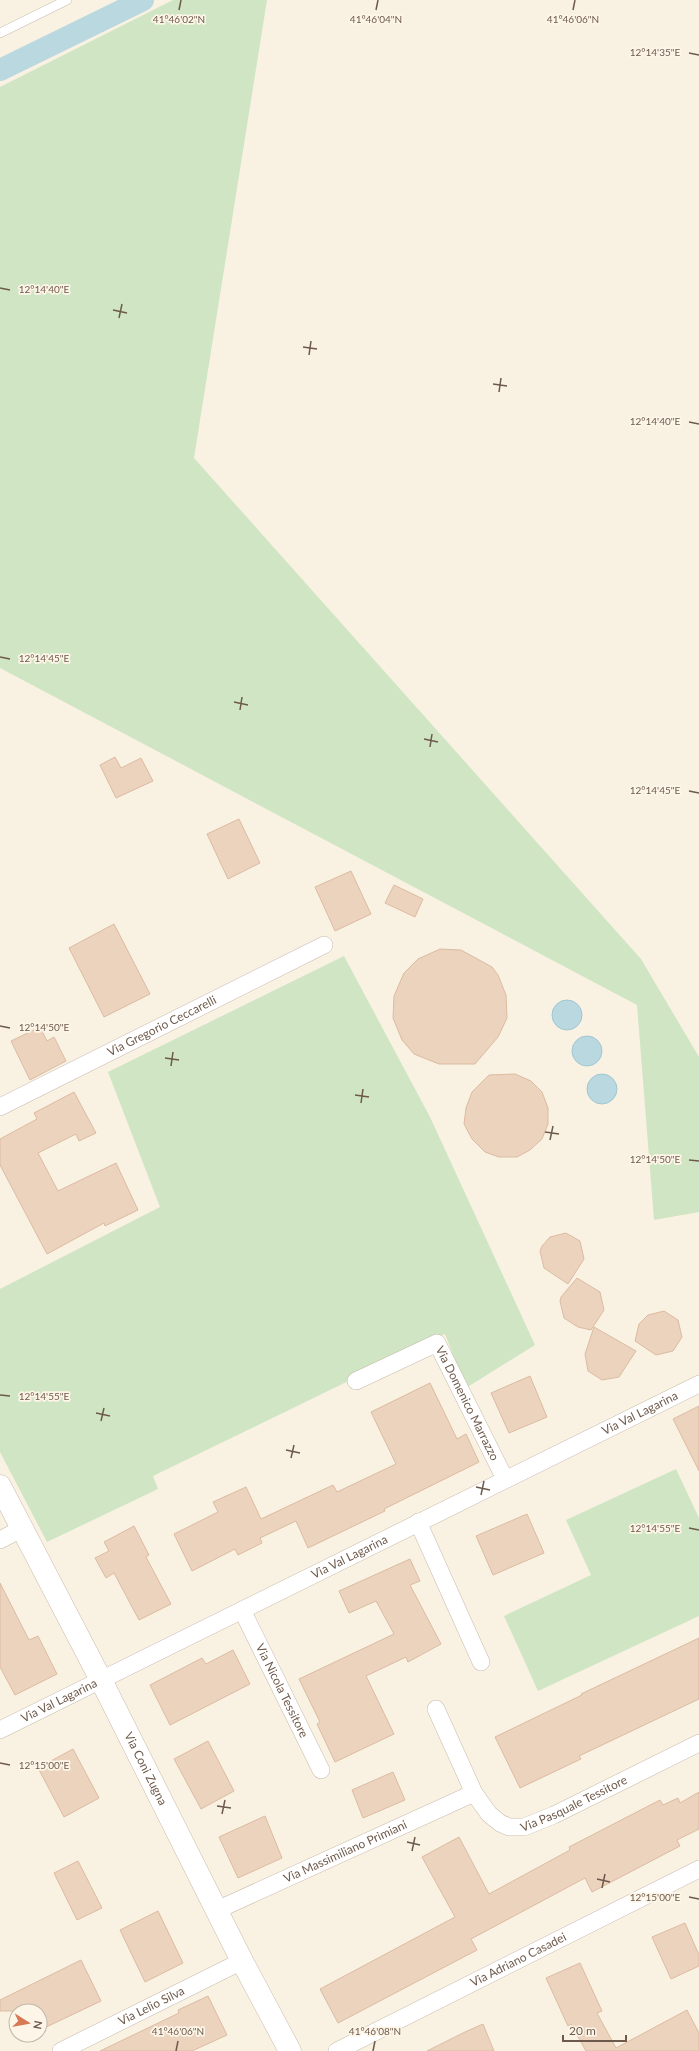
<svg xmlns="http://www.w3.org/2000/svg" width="699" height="2051" viewBox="0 0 699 2051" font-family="Lato,sans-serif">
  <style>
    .green { fill: #cfe5c3 }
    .water { fill: #bad8e0; stroke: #a1c6d1 }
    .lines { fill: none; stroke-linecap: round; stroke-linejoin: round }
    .canal { stroke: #bad8e0; stroke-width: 22 }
    .building { fill: #ebd3be; stroke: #dcbba0 }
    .lane-casing { stroke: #c8baab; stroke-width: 10 }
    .street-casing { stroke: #c8baab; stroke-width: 18 }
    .secondary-casing { stroke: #cbbbaa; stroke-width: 23 }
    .lane { stroke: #fff; stroke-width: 9 }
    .street { stroke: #fff; stroke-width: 17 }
    .secondary { stroke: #fff; stroke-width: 22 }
    .ticks { fill: none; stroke: #6e5a4c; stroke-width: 1.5 }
    .labels { text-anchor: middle; stroke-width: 3.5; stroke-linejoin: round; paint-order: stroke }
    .street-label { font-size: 12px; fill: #6e5a4c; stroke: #fdf6e8 }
    .ticks-label { font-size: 10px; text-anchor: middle; fill: #6e5a4c; stroke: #fdf6e8; stroke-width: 3.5; stroke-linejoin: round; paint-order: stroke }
  </style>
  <rect width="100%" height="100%" fill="#f9f2e3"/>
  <g class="green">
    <path d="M 173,0 L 267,0 L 194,458 L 641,959 L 699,1057 L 699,1212 L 654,1220 L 637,1005 L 0,668 L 0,87 Z"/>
    <path d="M 344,956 L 430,1117 L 535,1345 L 466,1388 L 445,1334 L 153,1476 L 158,1489 L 47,1542 L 0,1452 L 0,1289 L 160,1207 L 108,1072 Z"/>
    <path d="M 676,1469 L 699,1518 L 699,1616 L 538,1691 L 504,1616 L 591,1575 L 566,1520 Z"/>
  </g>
  <g class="water">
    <circle cx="567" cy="1015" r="15"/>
    <circle cx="587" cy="1051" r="15"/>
    <circle cx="602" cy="1089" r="15"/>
  </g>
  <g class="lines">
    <path class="canal" d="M 0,70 L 143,0"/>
  </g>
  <g class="building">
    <path d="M 115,757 L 121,768 L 141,758 L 153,781 L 116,798 L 100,765 Z"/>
    <path d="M 239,819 L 260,863 L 228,879 L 207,834 Z"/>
    <path d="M 351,871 L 371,914 L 335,931 L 315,887 Z"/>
    <path d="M 394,885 L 423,899 L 415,917 L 385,903 Z"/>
    <path d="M 114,924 L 150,994 L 104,1017 L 69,948 Z"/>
    <path d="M 440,949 L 461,950 L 492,967 L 498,975 L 506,995 L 507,1018 L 498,1037 L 475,1064 L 439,1064 L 414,1054 L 402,1040 L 393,1018 L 394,996 L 404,973 L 418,959 Z"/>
    <path d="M 40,1027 L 47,1041 L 54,1037 L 66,1061 L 30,1080 L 11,1041 Z"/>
    <path d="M 515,1074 L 531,1081 L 542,1092 L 548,1108 L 548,1124 L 542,1139 L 530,1150 L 517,1157 L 499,1157 L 485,1152 L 472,1139 L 464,1124 L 466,1108 L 472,1092 L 489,1075 Z"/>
    <path d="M 74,1092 L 96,1133 L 79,1141 L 76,1134 L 38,1153 L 58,1191 L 116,1163 L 138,1210 L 105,1226 L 104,1223 L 47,1254 L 0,1165 L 0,1139 L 37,1119 L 34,1113 Z"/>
    <path d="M 566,1233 L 580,1241 L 584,1259 L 568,1284 L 544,1268 L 540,1251 L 542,1246 L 550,1237 Z"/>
    <path d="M 577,1278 L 600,1292 L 604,1310 L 591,1330 L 578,1327 L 564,1318 L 560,1301 L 561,1297 Z"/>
    <path d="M 664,1311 L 678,1320 L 682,1337 L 673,1351 L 656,1355 L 635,1341 L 639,1324 L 648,1315 Z"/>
    <path d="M 594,1327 L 636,1351 L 619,1377 L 602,1380 L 588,1371 L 585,1354 Z"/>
    <path d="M 530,1376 L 547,1417 L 509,1433 L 491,1393 Z"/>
    <path d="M 430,1383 L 457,1439 L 466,1434 L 479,1462 L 384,1509 L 385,1511 L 308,1548 L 296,1521 L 260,1538 L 262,1543 L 238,1555 L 235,1549 L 192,1571 L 174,1534 L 218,1512 L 213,1502 L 246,1487 L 261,1519 L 333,1485 L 337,1492 L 396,1464 L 371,1412 Z"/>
    <path d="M 699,1406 L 699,1471 L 673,1419 Z"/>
    <path d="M 527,1514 L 544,1553 L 493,1575 L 476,1536 Z"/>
    <path d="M 134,1526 L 149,1555 L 146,1557 L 171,1604 L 139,1620 L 114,1573 L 106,1578 L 95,1558 L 109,1551 L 104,1542 Z"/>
    <path d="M 410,1559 L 420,1581 L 410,1585 L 441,1644 L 408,1662 L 406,1657 L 366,1676 L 394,1734 L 335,1762 L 317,1724 L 320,1722 L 299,1679 L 394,1634 L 376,1601 L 349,1613 L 339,1591 Z"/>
    <path d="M 0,1583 L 29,1640 L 38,1636 L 57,1674 L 15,1695 L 0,1667 Z"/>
    <path d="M 699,1638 L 699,1699 L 579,1756 L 581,1759 L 520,1788 L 495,1737 L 582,1695 L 581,1694 Z"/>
    <path d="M 233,1650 L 250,1684 L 170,1725 L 150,1685 L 202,1658 L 206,1664 Z"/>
    <path d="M 208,1741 L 234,1791 L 201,1809 L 174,1759 Z"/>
    <path d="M 73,1749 L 99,1798 L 64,1817 L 38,1768 Z"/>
    <path d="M 393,1772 L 405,1800 L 363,1818 L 352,1790 Z"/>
    <path d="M 699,1792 L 699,1829 L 677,1840 L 680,1846 L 592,1892 L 585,1878 L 471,1939 L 477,1950 L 338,2023 L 320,1989 L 455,1917 L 422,1857 L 459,1837 L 489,1894 L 570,1850 L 569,1847 L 660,1800 L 663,1805 L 678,1798 L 680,1803 Z"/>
    <path d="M 265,1816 L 282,1858 L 238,1878 L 219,1837 Z"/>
    <path d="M 78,1861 L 102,1908 L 77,1920 L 54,1873 Z"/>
    <path d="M 158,1911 L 183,1963 L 145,1982 L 120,1930 Z"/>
    <path d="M 685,1923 L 699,1955 L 699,1966 L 671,1979 L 652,1937 Z"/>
    <path d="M 81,1960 L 101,2001 L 40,2030 L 40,2011 L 0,2011 L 0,2000 Z"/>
    <path d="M 580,1963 L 602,2011 L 597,2013 L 616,2048 L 687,2010 L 699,2033 L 699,2051 L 586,2051 L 571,2024 L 568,2026 L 546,1978 Z"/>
    <path d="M 208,1996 L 227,2035 L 192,2051 L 100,2051 L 179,2013 L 178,2010 Z"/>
    <path d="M 483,2024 L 494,2051 L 427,2051 L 465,2032 Z"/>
  </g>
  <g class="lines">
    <g class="lane-casing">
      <path id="lane" d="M 0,33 L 67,0"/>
    </g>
    <g class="street-casing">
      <g id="street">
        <path id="s1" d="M 0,1107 L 324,945"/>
        <path id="s2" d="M 356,1381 L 437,1343 L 505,1479"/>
        <path d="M 418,1522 L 481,1662"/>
        <path d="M 0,1540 L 21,1529"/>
        <path id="s3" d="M 242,1610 L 321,1770"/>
        <path id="s4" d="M 436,1709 L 474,1793 L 489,1814 L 500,1823 L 509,1827 L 524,1827 L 554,1815 L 699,1743"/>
        <path id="s5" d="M 0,1730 L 699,1384"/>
        <path id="s6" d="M 217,1910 L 474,1793"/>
        <path id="s7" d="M 61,2051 L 242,1961"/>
        <path id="s8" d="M 337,2051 L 699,1869"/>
      </g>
    </g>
    <g class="secondary-casing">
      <g id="secondary">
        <path id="s9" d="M 0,1486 L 101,1680 L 242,1961 L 290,2051"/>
      </g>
    </g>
    <use href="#lane" class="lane"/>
    <use href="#street" class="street"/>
    <use href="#secondary" class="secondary"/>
  </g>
  <path class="ticks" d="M 179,10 L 181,0M 376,10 L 378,0M 573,10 L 575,0M 689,53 L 699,55M 0,288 L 10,290M 113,310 L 127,313M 119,318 L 122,304M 303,347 L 317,349M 309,355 L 311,341M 493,384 L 507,386M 499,392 L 501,378M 689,422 L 699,424M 0,657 L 10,659M 234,702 L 248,705M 240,710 L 242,697M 424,739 L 438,742M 430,747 L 432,734M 689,791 L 699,793M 0,1026 L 10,1028M 165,1058 L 179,1060M 171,1066 L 173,1052M 355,1095 L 369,1097M 361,1103 L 363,1089M 545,1132 L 559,1134M 550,1140 L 553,1126M 689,1160 L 699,1161M 0,1395 L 10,1396M 96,1413 L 110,1416M 101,1421 L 104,1408M 286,1450 L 300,1453M 291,1458 L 294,1445M 476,1487 L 490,1490M 481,1495 L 484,1481M 689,1528 L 699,1530M 0,1763 L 10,1765M 217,1806 L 231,1808M 222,1814 L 225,1800M 407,1842 L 420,1845M 412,1851 L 415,1837M 597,1879 L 610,1882M 602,1888 L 605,1874M 689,1897 L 699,1899M 176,2051 L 178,2041M 373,2051 L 375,2041"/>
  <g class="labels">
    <g class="street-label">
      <text dy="4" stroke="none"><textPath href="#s1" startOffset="181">Via Gregorio Ceccarelli</textPath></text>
      <text dy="4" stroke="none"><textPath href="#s2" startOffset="157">Via Domenico Marrazzo</textPath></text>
      <text dy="4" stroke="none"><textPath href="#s5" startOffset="714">Via Val Lagarina</textPath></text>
      <text dy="4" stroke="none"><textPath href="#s5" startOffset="390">Via Val Lagarina</textPath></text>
      <text dy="4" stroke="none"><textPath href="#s3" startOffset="90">Via Nicola Tessitore</textPath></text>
      <text dy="4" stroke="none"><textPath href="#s5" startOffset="66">Via Val Lagarina</textPath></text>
      <text dy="4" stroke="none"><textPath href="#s9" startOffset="318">Via Coni Zugna</textPath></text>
      <text dy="4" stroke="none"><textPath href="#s4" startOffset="212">Via Pasquale Tessitore</textPath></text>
      <text dy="4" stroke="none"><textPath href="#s6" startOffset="141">Via Massimiliano Primiani</textPath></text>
      <text dy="4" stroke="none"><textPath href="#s8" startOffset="203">Via Adriano Casadei</textPath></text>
      <text dy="4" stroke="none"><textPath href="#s7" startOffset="101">Via Lelio Silva</textPath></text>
    </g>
  </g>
  <g class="ticks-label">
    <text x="179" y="23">41°46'02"N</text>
    <text x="376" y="23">41°46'04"N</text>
    <text x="573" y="23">41°46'06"N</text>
    <text x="655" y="56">12°14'35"E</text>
    <text x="44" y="293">12°14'40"E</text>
    <text x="655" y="425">12°14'40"E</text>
    <text x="44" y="662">12°14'45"E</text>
    <text x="655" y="794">12°14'45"E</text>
    <text x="44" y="1031">12°14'50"E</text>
    <text x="655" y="1163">12°14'50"E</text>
    <text x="44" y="1400">12°14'55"E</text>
    <text x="655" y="1532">12°14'55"E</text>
    <text x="44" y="1769">12°15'00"E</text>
    <text x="655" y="1901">12°15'00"E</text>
    <text x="178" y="2035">41°46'06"N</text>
    <text x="375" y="2035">41°46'08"N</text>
  </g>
  <g transform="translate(28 2023) rotate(101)"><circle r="19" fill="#fdf6e8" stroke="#c4b8aa"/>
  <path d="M0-3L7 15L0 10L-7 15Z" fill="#d67a55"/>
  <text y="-6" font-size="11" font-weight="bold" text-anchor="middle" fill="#6e5a4c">N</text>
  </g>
  <path d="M563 2035v6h63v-6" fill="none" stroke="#6e5a4c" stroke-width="2"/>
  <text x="569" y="2035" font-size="12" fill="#6e5a4c" stroke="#fdf6e8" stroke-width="3" paint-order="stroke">20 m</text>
</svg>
